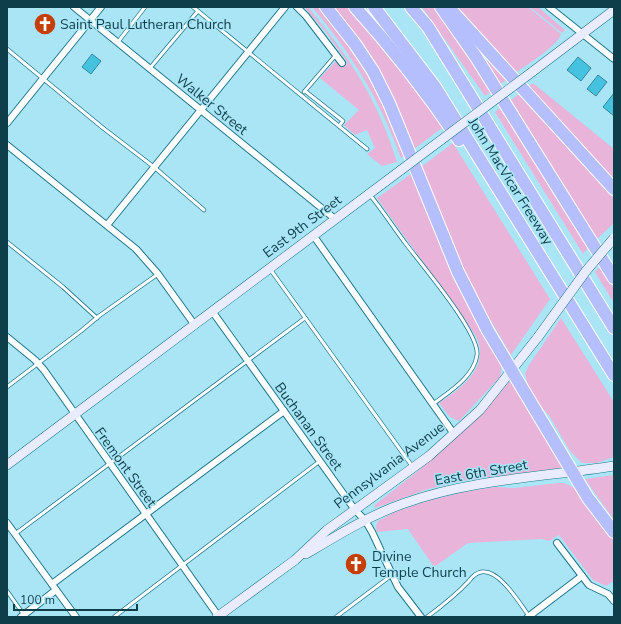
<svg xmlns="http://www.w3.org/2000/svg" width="621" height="624" viewBox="0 0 621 624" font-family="'Nunito Sans',sans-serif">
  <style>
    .green { fill: #e9b4d9 }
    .building { fill: #46c2e1; stroke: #33879c }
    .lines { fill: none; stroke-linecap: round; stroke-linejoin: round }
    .lane-casing { stroke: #1f778c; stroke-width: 4.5 }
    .street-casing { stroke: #1f778c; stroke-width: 8 }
    .secondary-casing { stroke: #1f778c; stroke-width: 10 }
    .highway-casing { stroke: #fff; stroke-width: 14 }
    .lane { stroke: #fff; stroke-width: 3 }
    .street { stroke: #fff; stroke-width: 6 }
    .secondary { stroke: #e9ecfe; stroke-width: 9 }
    .highway { stroke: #b6bffd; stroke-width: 12 }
    .secondary-bridge-casing { stroke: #1f778c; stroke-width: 10; stroke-linecap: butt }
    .secondary-bridge { stroke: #e9ecfe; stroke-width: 9 }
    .labels { text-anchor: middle; stroke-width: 3; stroke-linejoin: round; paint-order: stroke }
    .poi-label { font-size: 14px; fill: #0e3e4a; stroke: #aae5f6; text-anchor: start }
    .street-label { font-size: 14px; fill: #0e3e4a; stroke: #aae5f6 }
  </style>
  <rect width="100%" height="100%" fill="#aae5f6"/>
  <g class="green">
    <path d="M 304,7 L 308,7 C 350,58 377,98 397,162 L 382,166 L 367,154 L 375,148 L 367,130 L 355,135 L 344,125 L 359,110 L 320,78 L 336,61 L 342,67 L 348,63 L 325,31 Z"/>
    <path d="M 312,7 L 319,7 C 358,50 383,102 405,155 L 401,158 C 380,100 352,54 312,7 Z"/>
    <path d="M 334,7 L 348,7 L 358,18 L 426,100 L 442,128 L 414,149 C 393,98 369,50 334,7 Z"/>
    <path d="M 422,7 L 434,7 L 466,50 L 492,91 L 485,96 Z"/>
    <path d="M 455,7 L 528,7 L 561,34 C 558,46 525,66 514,74 Z"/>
    <path d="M 530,7 L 538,7 L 565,30 L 562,33 Z"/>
    <path d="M 489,60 L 506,80 L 501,84 L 486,62 Z"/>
    <path d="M 533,83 L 614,149 L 614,180 L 528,87 Z"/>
    <path d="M 519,94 L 614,197 L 614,223 L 597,239 L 511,100 Z"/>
    <path d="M 501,107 L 588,248 L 583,254 L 495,112 Z"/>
    <path d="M 453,143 L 550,299 L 511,355 L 477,297 L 461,265 L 421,167 Z"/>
    <path d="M 411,174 L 501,365 L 501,374 L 499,378 L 459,421 L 450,417 L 439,403 C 456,392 479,376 480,354 C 481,348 478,341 476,336 L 377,198 Z"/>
    <path d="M 600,266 L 614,289 L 614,303 L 595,272 Z"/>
    <path d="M 561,318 L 614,402 L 614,457 L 597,463 L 582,463 L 570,451 L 550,417 L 534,398 L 528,386 L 525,374 L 529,365 Z"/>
    <path d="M 509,382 L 512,382 L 562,465 L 561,468 L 467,480 L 428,489 L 375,508 L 374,506 L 376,504 C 424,467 471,429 509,382 Z"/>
    <path d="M 614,475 L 614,520 L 585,479 Z"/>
    <path d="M 558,483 L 564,483 L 575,488 L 601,526 L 614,539 L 614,583 L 612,582 L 606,586 L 593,580 L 559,535 L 549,541 L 542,539 L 468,543 L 434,567 L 408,529 L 377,532 L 376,527 L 378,521 L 395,512 L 427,501 L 464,492 L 495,487 L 515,488 Z"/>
  </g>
  <g class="building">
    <path d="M 92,54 L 101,61 L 91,74 L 82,67 Z"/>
    <path d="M 578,57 L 591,68 L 581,81 L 567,70 Z"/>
    <path d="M 598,75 L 607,82 L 596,96 L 587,89 Z"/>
    <path d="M 614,93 L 614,116 L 603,107 Z"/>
  </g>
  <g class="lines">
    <g class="lane-casing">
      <g id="lane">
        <path d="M 193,7 L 367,149"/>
        <path d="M 118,42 L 145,7"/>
        <path d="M 7,49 L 103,128 L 154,167 L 204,210"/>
        <path d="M 150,68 L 198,11"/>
        <path d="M 305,91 L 343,121 L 339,126"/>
        <path d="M 304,92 L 335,56"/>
        <path d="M 370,195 C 383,211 394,228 406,244 C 421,264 480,333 477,355 C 474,377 449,392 433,404"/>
        <path d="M 7,242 L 63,287 L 97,318"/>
        <path d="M 270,269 L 412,466"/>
        <path d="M 7,387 L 81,331 L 99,316 L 158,274"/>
        <path d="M 15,534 L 305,318"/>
        <path d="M 7,591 L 24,615"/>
        <path d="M 114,617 L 320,461"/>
        <path d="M 336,617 L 392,575"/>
        <path d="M 427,617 C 442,606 456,595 469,581 C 472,577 476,573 481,572 C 499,568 520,604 529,616"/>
      </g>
    </g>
    <g class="street-casing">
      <g id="street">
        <path d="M 74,7 L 335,219"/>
        <path d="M 297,7 L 306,16 L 342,63"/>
        <path d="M 549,7 L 614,59"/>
        <path d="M 7,123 L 101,7"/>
        <path d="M 7,145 L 136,249 L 158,274 L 194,324"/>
        <path d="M 107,225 L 285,7"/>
        <path d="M 313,235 L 454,434"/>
        <path d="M 212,311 L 355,510 L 365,520 L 372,532 L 398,587 L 421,617"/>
        <path d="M 7,337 L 35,360 L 44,370 L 219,617"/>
        <path d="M 7,523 L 76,617"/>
        <path d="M 557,543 L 589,585 L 608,594 L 614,601"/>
        <path d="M 52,584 L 284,411"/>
        <path d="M 21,617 L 56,590"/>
        <path d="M 528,617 L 582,576"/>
      </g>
    </g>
    <g class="secondary-casing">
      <g id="secondary">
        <path d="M 532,72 L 614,10"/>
        <path d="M 7,465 L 401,170"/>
        <path d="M 306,554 C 338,535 370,515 405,503 C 472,479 544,477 614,466"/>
        <path d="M 217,617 L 295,560 L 327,530 L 429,456 L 480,410 L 538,337"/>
      </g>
    </g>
    <g class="highway-casing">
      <g id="highway">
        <path d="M 326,7 L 355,44 L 373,71 L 389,103 L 458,272 L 488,331 L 588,498 L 614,532"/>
        <path d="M 355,7 C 393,49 427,93 459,140"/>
        <path d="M 374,7 L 435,87 L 614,375"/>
        <path d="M 411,7 L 428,27 L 614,328"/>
        <path d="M 441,7 L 476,57 L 614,278"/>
        <path d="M 452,11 L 614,189"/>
      </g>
    </g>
    <use href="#lane" class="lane"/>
    <use href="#street" class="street"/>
    <use href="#secondary" class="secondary"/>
    <use href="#highway" class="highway"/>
    <g class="secondary-bridge-casing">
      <g id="secondary-bridge">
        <path d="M 401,170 L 532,72"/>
        <path d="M 538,337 L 586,271 L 614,238"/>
      </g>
    </g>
    <use href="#secondary-bridge" class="secondary-bridge"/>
  </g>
  <defs>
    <g id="church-disc" transform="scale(1.15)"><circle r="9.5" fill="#c53e06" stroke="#aae5f6"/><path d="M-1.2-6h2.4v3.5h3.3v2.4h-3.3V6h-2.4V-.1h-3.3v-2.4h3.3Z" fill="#fff"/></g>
  </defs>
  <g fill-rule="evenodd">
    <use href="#church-disc" x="45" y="24"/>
    <use href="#church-disc" x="356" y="564"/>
  </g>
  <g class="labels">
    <g class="poi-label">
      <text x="60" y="29">Saint Paul Lutheran Church</text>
      <text x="372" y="561">Divine<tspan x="372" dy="16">Temple Church</tspan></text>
    </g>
    <g class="street-label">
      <text transform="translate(212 104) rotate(39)" y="5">Walker Street</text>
      <text transform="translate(511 181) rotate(58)" y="5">John MacVicar Freeway</text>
      <text transform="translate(302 226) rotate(-37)" y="5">East 9th Street</text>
      <text transform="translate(309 426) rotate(54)" y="5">Buchanan Street</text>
      <text transform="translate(389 465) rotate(-37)" y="5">Pennsylvania Avenue</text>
      <text transform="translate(126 467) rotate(54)" y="5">Fremont Street</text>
      <text transform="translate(481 472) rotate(-10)" y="5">East 6th Street</text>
    </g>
  </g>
  <rect width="621" height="624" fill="none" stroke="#0e3e4a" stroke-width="16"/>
  <path d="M14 604v6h123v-6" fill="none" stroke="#0e3e4a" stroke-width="2"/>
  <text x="20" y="604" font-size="12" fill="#0e3e4a" stroke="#aae5f6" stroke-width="3" paint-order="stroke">100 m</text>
</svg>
